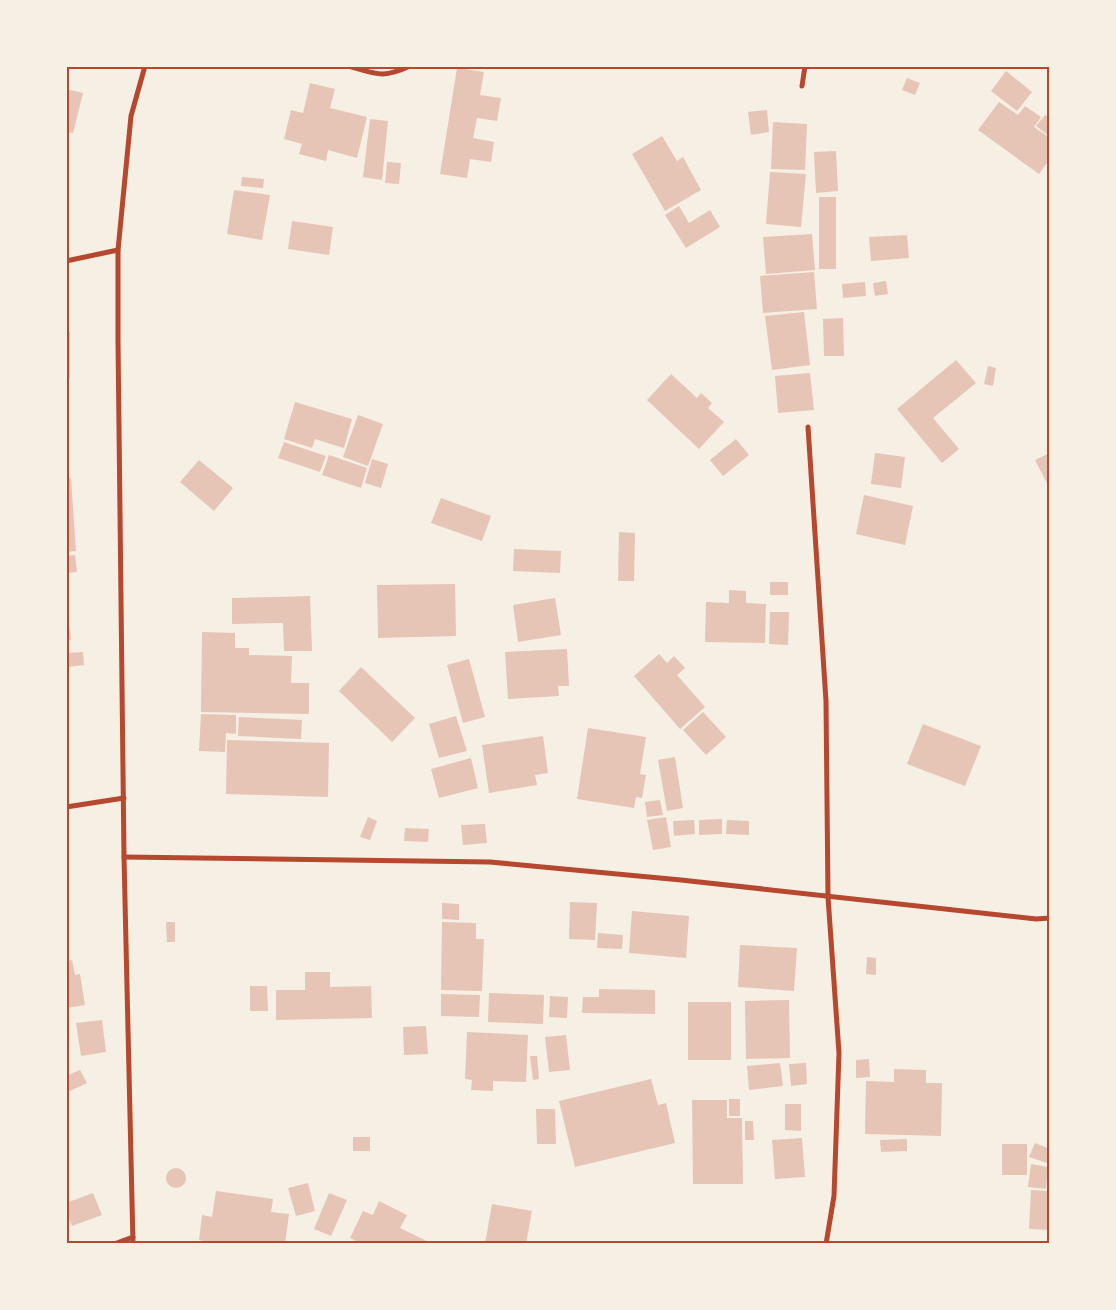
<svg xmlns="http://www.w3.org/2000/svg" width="1116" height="1310" viewBox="0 0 1116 1310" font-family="Arial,sans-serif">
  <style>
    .building { fill: #e6c5b7 }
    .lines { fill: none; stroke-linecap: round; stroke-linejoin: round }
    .minor { stroke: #b5482f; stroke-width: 5 }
    .neatline { fill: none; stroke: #b5482f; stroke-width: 2 }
  </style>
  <rect width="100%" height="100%" fill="#f6efe4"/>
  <g class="building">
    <path d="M 457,68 L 484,72 L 480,95 L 501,98 L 497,121 L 477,118 L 473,138 L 494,142 L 491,162 L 470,159 L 467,178 L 440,174 Z"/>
    <path d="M 1006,71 L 1032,92 L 1017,111 L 991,91 Z"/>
    <path d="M 907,78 L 920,83 L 915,95 L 902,90 Z"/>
    <path d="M 310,83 L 335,89 L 330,108 L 367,117 L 357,158 L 328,150 L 326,161 L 299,154 L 302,144 L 284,139 L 291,110 L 303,113 Z"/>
    <path d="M 66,89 L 83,93 L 73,133 L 66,132 Z"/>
    <path d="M 999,102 L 1018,115 L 1025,106 L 1041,117 L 1034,127 L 1050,138 L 1050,159 L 1039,174 L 978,130 Z"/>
    <path d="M 767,110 L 769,132 L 751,135 L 748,112 Z"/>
    <path d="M 1045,115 L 1050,118 L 1050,137 L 1036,126 Z"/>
    <path d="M 370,119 L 388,121 L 382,180 L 363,177 Z"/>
    <path d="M 773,122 L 807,124 L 805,170 L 771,169 Z"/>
    <path d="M 662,136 L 677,161 L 683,157 L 701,190 L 665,211 L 632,154 Z"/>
    <path d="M 836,151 L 838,191 L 816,193 L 814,152 Z"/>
    <path d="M 387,162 L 401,163 L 399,184 L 385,183 Z"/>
    <path d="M 770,172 L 806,174 L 801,227 L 766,224 Z"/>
    <path d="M 242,177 L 264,179 L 263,188 L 241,186 Z"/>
    <path d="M 234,190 L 270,195 L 262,240 L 227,234 Z"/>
    <rect x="819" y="197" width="17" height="72"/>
    <path d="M 679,206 L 689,223 L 710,210 L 720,227 L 686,248 L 665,215 Z"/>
    <path d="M 292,221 L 333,227 L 329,255 L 288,249 Z"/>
    <path d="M 812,234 L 815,270 L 766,274 L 763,237 Z"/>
    <path d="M 907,235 L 909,258 L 871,261 L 869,237 Z"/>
    <path d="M 814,272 L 817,309 L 763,313 L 760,276 Z"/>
    <path d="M 886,281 L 888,294 L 875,296 L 873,283 Z"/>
    <path d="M 865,282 L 866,296 L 843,298 L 842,284 Z"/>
    <path d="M 804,312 L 810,365 L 772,370 L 765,316 Z"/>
    <path d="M 843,318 L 844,356 L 824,356 L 823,319 Z"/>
    <rect x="66" y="332" width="4" height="47"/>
    <path d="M 956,360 L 976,383 L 933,418 L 959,449 L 942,463 L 897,409 Z"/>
    <path d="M 988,366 L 996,368 L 993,386 L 984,384 Z"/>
    <path d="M 810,373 L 814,410 L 778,413 L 775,376 Z"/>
    <path d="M 671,374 L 697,398 L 701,393 L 712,403 L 708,408 L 724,422 L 699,449 L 647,400 Z"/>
    <path d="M 295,402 L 352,419 L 344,448 L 315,439 L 312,448 L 284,439 Z"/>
    <path d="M 358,415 L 383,424 L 368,466 L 343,457 Z"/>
    <path d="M 736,439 L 749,455 L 723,476 L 710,460 Z"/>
    <path d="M 284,442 L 326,456 L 320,472 L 278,458 Z"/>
    <path d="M 875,453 L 905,457 L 901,488 L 871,484 Z"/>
    <path d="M 1050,453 L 1050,489 L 1035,460 Z"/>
    <path d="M 329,455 L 367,468 L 361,488 L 322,475 Z"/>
    <path d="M 372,459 L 388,464 L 381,488 L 365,483 Z"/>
    <path d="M 199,460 L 233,488 L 214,511 L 180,482 Z"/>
    <path d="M 71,478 L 76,551 L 66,552 L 66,479 Z"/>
    <path d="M 864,495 L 913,506 L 905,545 L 856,534 Z"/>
    <path d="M 441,498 L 491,516 L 482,541 L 431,523 Z"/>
    <path d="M 619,532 L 635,533 L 634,581 L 618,581 Z"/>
    <path d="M 514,549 L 561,551 L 560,573 L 513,571 Z"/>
    <path d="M 75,555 L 77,572 L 66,573 L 66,556 Z"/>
    <rect x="770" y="582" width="18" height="13"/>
    <path d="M 455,584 L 456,636 L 378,638 L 377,585 Z"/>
    <path d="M 729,590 L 746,591 L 746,603 L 766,604 L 765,643 L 705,642 L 706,602 L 729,603 Z"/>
    <path d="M 310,596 L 312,651 L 284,651 L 283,623 L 232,624 L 232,598 Z"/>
    <path d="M 555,598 L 561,635 L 518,642 L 513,605 Z"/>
    <path d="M 770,612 L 789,612 L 788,645 L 769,644 Z"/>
    <path d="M 69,621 L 71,640 L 66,640 L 66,622 Z"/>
    <path d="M 202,632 L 235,633 L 235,648 L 249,648 L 249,655 L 292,656 L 291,683 L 309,683 L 309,714 L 201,712 Z"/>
    <path d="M 567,649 L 569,686 L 558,686 L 559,696 L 508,699 L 505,652 Z"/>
    <path d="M 83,652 L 84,665 L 66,667 L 66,653 Z"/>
    <path d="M 659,654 L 667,663 L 674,656 L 685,668 L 677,675 L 705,707 L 680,729 L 634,676 Z"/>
    <path d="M 469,659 L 485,717 L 463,723 L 447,665 Z"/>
    <path d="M 361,667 L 415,718 L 392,742 L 339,691 Z"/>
    <path d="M 703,712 L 726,737 L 706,755 L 683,730 Z"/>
    <path d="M 201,714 L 236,715 L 236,734 L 226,733 L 225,752 L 199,751 Z"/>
    <path d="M 456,716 L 467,751 L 439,758 L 429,724 Z"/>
    <path d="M 239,717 L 302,720 L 301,739 L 238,736 Z"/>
    <path d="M 923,724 L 981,746 L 965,786 L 907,764 Z"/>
    <path d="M 588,728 L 646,737 L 640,774 L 646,775 L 642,798 L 636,797 L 634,808 L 577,799 Z"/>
    <path d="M 543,736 L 548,773 L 535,775 L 537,785 L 489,793 L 482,745 Z"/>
    <path d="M 227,740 L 329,743 L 328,797 L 226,794 Z"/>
    <path d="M 675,757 L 683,808 L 667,811 L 658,760 Z"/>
    <path d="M 471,758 L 478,788 L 439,798 L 431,769 Z"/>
    <path d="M 660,800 L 663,815 L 647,817 L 645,802 Z"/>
    <path d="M 368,817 L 377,821 L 370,840 L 360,837 Z"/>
    <path d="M 666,817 L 671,847 L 653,850 L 647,820 Z"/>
    <path d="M 722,819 L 722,834 L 699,835 L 699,820 Z"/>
    <path d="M 694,820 L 695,834 L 674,836 L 673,821 Z"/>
    <path d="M 727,820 L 749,821 L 749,835 L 726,834 Z"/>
    <path d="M 485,824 L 487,843 L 463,845 L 461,825 Z"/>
    <path d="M 405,828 L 429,829 L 428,842 L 404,841 Z"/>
    <path d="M 570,902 L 597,903 L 595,940 L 569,939 Z"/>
    <path d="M 442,903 L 459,904 L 459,920 L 442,919 Z"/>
    <path d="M 632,911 L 689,916 L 686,958 L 629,953 Z"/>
    <path d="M 166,922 L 175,922 L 175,942 L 167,942 Z"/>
    <path d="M 442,922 L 476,923 L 476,939 L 484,939 L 482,991 L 441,990 Z"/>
    <path d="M 598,933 L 623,935 L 622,949 L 597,948 Z"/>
    <path d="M 740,945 L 797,948 L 794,991 L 738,987 Z"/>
    <path d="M 867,957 L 876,958 L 876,975 L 866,974 Z"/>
    <path d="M 72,960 L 75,975 L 80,974 L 85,1005 L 66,1008 L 66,961 Z"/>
    <path d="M 305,972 L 330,972 L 330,987 L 371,986 L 372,1018 L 276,1020 L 276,990 L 305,990 Z"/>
    <path d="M 250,986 L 267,986 L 268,1011 L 250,1011 Z"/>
    <path d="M 599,989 L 655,990 L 655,1014 L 582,1013 L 583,997 L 599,997 Z"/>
    <path d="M 489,993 L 544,995 L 543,1024 L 488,1022 Z"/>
    <path d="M 441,994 L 480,995 L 479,1017 L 441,1016 Z"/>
    <path d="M 550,996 L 568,997 L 567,1018 L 549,1017 Z"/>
    <path d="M 789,1000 L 790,1058 L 746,1059 L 745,1001 Z"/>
    <rect x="688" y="1002" width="43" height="58"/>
    <path d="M 102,1020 L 106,1052 L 81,1056 L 76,1023 Z"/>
    <path d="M 426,1026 L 428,1054 L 404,1055 L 403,1027 Z"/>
    <path d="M 467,1032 L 528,1035 L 526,1082 L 493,1081 L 493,1091 L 471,1090 L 472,1080 L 465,1079 Z"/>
    <path d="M 566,1035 L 570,1070 L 549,1072 L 545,1037 Z"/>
    <path d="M 530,1056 L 537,1056 L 539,1079 L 533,1080 Z"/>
    <path d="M 869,1059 L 870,1077 L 856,1078 L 856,1060 Z"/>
    <path d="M 780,1063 L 783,1086 L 749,1090 L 747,1066 Z"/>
    <path d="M 806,1063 L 807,1084 L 791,1086 L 789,1064 Z"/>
    <path d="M 894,1069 L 926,1070 L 926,1083 L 942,1083 L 941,1136 L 865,1134 L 866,1081 L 894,1082 Z"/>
    <path d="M 80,1070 L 87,1083 L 70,1091 L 66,1083 L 66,1076 Z"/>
    <path d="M 651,1079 L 658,1105 L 666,1103 L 675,1143 L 575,1167 L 559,1101 Z"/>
    <rect x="729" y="1099" width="11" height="17"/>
    <path d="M 692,1100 L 727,1100 L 727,1118 L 742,1118 L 743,1184 L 693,1184 Z"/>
    <path d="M 785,1104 L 801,1104 L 801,1131 L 785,1130 Z"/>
    <path d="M 536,1109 L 555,1109 L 556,1144 L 537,1144 Z"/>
    <path d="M 745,1121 L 753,1121 L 754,1140 L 745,1140 Z"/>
    <rect x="353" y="1137" width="17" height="14"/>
    <path d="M 802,1138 L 805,1177 L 775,1179 L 772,1140 Z"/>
    <path d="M 907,1139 L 907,1151 L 881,1152 L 880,1140 Z"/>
    <path d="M 1035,1143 L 1050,1149 L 1050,1164 L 1029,1157 Z"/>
    <rect x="1002" y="1144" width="25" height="31"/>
    <path d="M 1031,1164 L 1048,1167 L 1046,1189 L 1028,1187 Z"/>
    <circle cx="176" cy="1178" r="10"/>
    <path d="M 308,1183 L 315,1211 L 296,1216 L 288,1188 Z"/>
    <path d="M 1031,1190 L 1050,1191 L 1050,1230 L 1029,1229 Z"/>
    <path d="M 216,1191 L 273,1199 L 271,1212 L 289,1214 L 285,1244 L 208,1244 L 208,1242 L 199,1240 L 202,1215 L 212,1217 Z"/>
    <path d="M 93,1193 L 102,1215 L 72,1226 L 66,1210 L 66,1203 Z"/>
    <path d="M 329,1193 L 347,1200 L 331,1236 L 314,1229 Z"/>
    <path d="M 379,1201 L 407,1215 L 400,1228 L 433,1244 L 363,1244 L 350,1238 L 363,1211 L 373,1215 Z"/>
    <path d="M 492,1204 L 532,1211 L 526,1244 L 485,1244 Z"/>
  </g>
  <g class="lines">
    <g class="minor">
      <path d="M 348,66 C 377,74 382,79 410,66"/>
      <path d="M 802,86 L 805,66"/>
      <path d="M 66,261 L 118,250"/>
      <path d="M 808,427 L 826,701 L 828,897 L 839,1053 L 834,1196 L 826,1244"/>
      <path d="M 66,807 L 124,798"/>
      <path d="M 124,857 L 490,862 L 681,880 L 1036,919 L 1050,918"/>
      <path d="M 114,1244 L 133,1237"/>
      <path d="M 133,1244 L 124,857 L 118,341 L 118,250 L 131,116 L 145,66"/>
    </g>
  </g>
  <rect width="1116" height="1310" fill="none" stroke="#f6efe4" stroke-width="135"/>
  <rect x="68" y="68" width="980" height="1174" class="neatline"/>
</svg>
